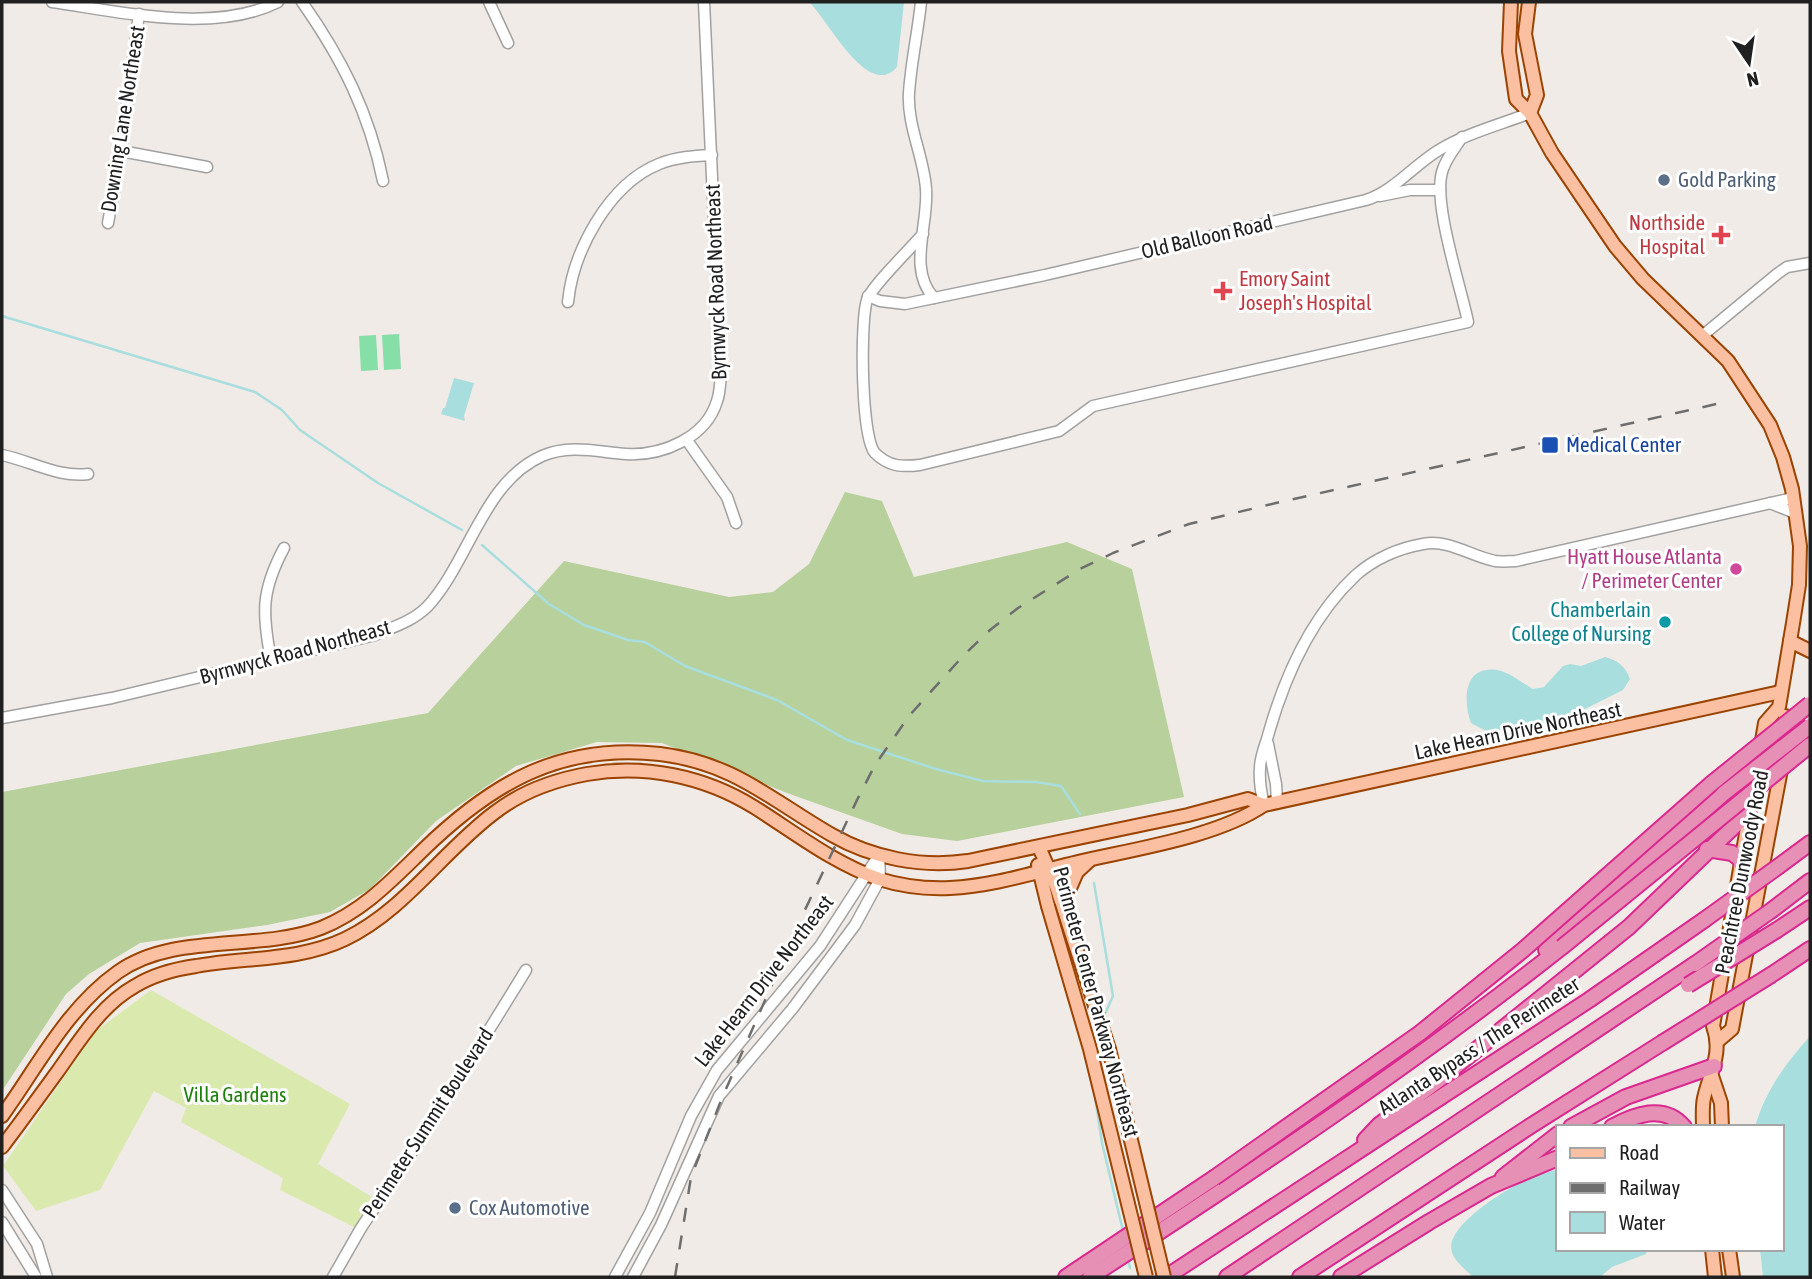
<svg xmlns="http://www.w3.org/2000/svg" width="1812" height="1279" viewBox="0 0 1812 1279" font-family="'Asap Condensed',sans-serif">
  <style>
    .grass { fill: #daeaae }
    .forest { fill: #b7d09c }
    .pitch { fill: #86dfa7 }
    .water { fill: #a8dedd }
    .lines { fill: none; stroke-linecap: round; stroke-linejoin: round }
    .stream { stroke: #a8dedd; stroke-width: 2.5 }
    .minor-casing { stroke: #a1a1a1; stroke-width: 13 }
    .major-casing { stroke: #9b4301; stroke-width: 16 }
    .highway-casing { stroke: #da2890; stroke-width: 18 }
    .minor { stroke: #fff; stroke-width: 10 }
    .major { stroke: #fbbfa1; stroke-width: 12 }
    .highway { stroke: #e790b5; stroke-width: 14 }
    .rail { stroke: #6e6e6e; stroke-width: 2.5; stroke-dasharray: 14 14; stroke-linecap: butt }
    .major-bridge-casing { stroke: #9b4301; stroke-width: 16; stroke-linecap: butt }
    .highway-bridge-casing { stroke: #da2890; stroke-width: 18; stroke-linecap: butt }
    .major-bridge { stroke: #fbbfa1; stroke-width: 12 }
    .highway-bridge { stroke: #e790b5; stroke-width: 14 }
    .service-dot { fill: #5c6f8a; stroke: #fff; stroke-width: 2.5 }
    .health-dot { fill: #e0444e; stroke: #fff; stroke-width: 2.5 }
    .transit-dot { fill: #1a4fb4; stroke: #fff; stroke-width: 2.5 }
    .hotel-dot { fill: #d1479c; stroke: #fff; stroke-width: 2.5 }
    .culture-dot { fill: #0f9aa8; stroke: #fff; stroke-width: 2.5 }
    .labels { text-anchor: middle; stroke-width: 6; stroke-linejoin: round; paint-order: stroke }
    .street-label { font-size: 21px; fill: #202020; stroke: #fff }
    .service-label { font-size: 21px; fill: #4e5e75; stroke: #fff; text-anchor: start }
    .health-label { font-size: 21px; fill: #be3a42; stroke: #fff; text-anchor: end }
    .transit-label { font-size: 21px; fill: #164399; stroke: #fff; text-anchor: start }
    .hotel-label { font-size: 21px; fill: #b23c85; stroke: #fff; text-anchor: end }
    .culture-label { font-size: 21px; fill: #0d838f; stroke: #fff; text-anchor: end }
    .park-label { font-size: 21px; fill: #1e800c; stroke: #fff }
  </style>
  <rect width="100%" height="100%" fill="#f1ebe7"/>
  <path class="grass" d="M 151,990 L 350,1104 L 318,1164 L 380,1202 L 362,1231 L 280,1190 L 283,1178 L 181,1122 L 186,1108 L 154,1091 L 100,1190 L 36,1211 L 3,1166 L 96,1031 Z"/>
  <path class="forest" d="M 845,492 L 882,501 L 914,577 L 1067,542 L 1132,569 L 1184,797 L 957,841 L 902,834 L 787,793 L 662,743 L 597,742 L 516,766 L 436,821 L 370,889 L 330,912 L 267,925 L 140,943 L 89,974 L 66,994 L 2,1091 L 2,792 L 428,713 L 564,561 L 729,597 L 773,592 L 809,564 Z"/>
  <g class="pitch">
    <path d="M 399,334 L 401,369 L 384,370 L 382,335 Z"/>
    <path d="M 376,335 L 378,370 L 361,371 L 359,336 Z"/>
  </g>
  <g class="water">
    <path d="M 809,2 L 904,2 L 897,67 C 868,101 827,18 809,2 Z"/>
    <path d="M 454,378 L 474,383 L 464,416 L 465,421 L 441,414 L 443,408 L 445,408 Z"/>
    <path d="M 1605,657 C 1619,661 1625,666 1630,679 L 1623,690 L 1569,717 L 1526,729 L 1486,731 L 1471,723 C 1463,701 1463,665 1497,670 C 1511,673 1521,682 1533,689 L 1544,687 L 1563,666 L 1570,664 L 1581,666 Z"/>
    <path d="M 1810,1036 L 1810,1272 L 1808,1277 L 1763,1277 L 1760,1249 L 1782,1249 L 1782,1127 L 1755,1127 C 1765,1091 1786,1063 1810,1036 Z"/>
    <path d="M 1558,1169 L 1558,1249 L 1647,1249 L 1646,1254 L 1612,1267 L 1600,1277 L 1473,1277 C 1466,1270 1454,1261 1452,1252 C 1443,1226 1512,1185 1532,1177 C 1541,1174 1550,1172 1558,1169 Z"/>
  </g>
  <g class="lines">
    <g class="stream">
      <path d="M 2,316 L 255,392 L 282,410 L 300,430 L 378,483 L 462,530"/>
      <path d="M 482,545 L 549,604 L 584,625 L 628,640 L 645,642 L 685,666 L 777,700 L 847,740 L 936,769 L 983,781 L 1036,782 L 1061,786 L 1080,814"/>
      <path d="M 1094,883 L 1113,996 L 1104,1016"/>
      <path d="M 1094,1090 L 1102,1143 L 1123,1231"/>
      <path d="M 1128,1258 L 1130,1268"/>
    </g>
    <g class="minor-casing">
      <g id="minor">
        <path d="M 52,2 C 122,12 214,34 278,2"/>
        <path d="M 302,2 C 342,59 369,112 383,181"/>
        <path d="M 489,2 L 508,43"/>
        <path d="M 921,2 C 918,32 911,62 909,93 C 907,126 924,157 926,189 C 929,224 907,269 934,298"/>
        <path d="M 121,151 L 207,167"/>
        <path d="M 1380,196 L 1410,190 L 1440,190"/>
        <path d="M 108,223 L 121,151 L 139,14"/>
        <path d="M 923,234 C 912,247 871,287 867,300 C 860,321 861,438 875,453 C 889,467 902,467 920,465 L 1059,431 L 1093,406 L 1468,322 C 1461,287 1431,199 1443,169 C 1447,157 1456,147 1462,137"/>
        <path d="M 868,296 L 880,301 L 905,304 L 1045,275 L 1366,200 C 1394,191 1414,165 1439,150 C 1467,133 1499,125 1530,113"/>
        <path d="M 568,302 C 573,251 609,184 659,164 C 676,157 694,156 712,155"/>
        <path d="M 1702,336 L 1777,274 L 1787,267 L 1810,263"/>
        <path d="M 686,439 L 727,497 L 736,523"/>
        <path d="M 2,455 C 31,461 59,478 88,474"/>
        <path d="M 1770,503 L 1795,513"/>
        <path d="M 271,660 C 262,613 261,591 284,548"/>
        <path d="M 2,718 L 112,698 L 375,635 C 393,627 413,621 427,607 C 469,562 483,482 542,456 C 570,444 598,452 626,454 C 662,456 706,438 717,401 C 720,393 720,383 721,375 L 704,2"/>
        <path d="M 1268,744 L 1276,784 L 1277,803"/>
        <path d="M 1264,805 C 1261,793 1259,781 1260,768 C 1260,756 1266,744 1269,732 C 1285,676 1312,616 1356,575 C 1374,559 1399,548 1423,544 C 1449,539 1470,556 1495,561 C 1501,562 1509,561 1516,561 L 1793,498"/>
        <path d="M 2,1190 L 37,1244 L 47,1277"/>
        <path d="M 2,1222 L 36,1277"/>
        <path d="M 333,1277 L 361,1228 L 434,1119 L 526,970"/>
        <path d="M 615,1277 L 650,1213 L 691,1116 L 717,1070 L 820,946 L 879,855"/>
        <path d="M 633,1277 L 661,1225 L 719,1096 L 793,1008 L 855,925 L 880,879 L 879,855"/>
      </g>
    </g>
    <g class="major-casing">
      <g id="major">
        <path d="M 1511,2 L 1509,51 L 1516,99 L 1530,113 L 1552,153 L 1615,246 L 1643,279 L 1728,361 L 1770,425 L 1783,457 L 1792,489 L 1800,546 L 1799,585 L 1793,623 L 1779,707 L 1765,723 L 1713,1026 C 1723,1053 1710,1072 1704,1098 C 1702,1107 1703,1118 1703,1127"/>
        <path d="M 1529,2 L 1525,34 L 1537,95 L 1530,113"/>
        <path d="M 1790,641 L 1810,651"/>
        <path d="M 1039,847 L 1056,886 L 1109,1049"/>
        <path d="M 1038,865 L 1048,906"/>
        <path d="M 1063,904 L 1077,872 L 1090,860"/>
        <path d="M 1718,1041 L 1732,1029 L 1790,722 L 1785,716"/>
        <path d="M 1712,1076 L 1721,1103 L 1722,1127"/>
        <path d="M 2,1116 C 38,1066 67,1008 118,972 C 174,932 258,952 321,928 C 363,911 391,881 423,850 C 492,783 560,743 660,754 C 734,763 771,800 832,835 C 872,858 922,868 968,861 L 1188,815 L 1248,799 L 1264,805"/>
        <path d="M 2,1147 C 21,1122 39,1097 58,1071 C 80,1040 101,1005 135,986 C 153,975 175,969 196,966 C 246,957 299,961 345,939 C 405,910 442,852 494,813 C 521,792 554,780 587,774 C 644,764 704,776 754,807 C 794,832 833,863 879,879 C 901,886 927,889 950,888 C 993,886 1036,872 1078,862 C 1134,849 1217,837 1264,805 L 1780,692"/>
        <path d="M 1712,1249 L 1715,1277"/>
        <path d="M 1729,1249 L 1733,1277"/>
      </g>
    </g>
    <g class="highway-casing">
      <g id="highway">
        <path d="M 1707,849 L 1732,853 L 1741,860 L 1742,867"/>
        <path d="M 1779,866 L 1810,843"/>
        <path d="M 1772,910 L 1810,881"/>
        <path d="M 1777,930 L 1810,908"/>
        <path d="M 1546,950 L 1723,794"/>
        <path d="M 1771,975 L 1810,949"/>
        <path d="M 1571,1127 L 1626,1097 L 1714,1066"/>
        <path d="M 1612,1127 C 1634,1115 1664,1103 1684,1127"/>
        <path d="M 1365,1140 L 1379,1125 L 1440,1079 L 1629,927 L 1749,812"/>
        <path d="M 1503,1177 L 1558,1134"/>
        <path d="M 1066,1277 L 1214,1178"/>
        <path d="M 1090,1277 C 1251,1173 1411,1066 1562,947"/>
        <path d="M 1166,1277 L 1589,1000 L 1704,920"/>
        <path d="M 1227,1277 L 1695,964"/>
        <path d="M 1300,1277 L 1532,1125 L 1662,1043"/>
        <path d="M 1341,1277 L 1429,1222 L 1491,1186 L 1558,1158"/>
      </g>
    </g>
    <use href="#minor" class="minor"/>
    <use href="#major" class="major"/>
    <use href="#highway" class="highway"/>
    <path class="rail" d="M 675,1277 L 691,1177 L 722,1098 L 804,912 L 857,800 L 875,765 L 909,716 L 963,656 L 990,630 L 1018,608 L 1080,569 L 1113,553 L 1189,524 L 1276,503 L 1721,403"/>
    <g class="major-bridge-casing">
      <g id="major-bridge">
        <path d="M 1048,906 L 1090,1049 L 1146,1277"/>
        <path d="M 1109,1049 L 1164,1277"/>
      </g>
    </g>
    <g class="highway-bridge-casing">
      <g id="highway-bridge">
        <path d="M 1723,794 L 1810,726"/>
        <path d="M 1704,920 L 1779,866"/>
        <path d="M 1562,947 L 1810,745"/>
        <path d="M 1695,964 L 1772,910"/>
        <path d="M 1688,985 L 1777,930"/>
        <path d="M 1662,1043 L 1771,975"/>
        <path d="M 1214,1178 L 1420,1033 L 1523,950 L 1711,784 L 1810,704"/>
      </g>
    </g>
    <use href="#major-bridge" class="major-bridge"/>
    <use href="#highway-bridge" class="highway-bridge"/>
  </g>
  <g class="service-dot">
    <circle cx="1664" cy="180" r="7"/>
    <circle cx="455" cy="1208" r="7"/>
  </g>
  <g class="health-dot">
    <path d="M1717.5 224.5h7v7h7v7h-7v7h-7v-7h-7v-7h7z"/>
    <path d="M1219.5 280.5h7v7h7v7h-7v7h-7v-7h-7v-7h7z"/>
  </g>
  <rect class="transit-dot" x="1541" y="436" width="18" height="18" rx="3.5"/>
  <circle class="hotel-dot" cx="1736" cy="569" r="7"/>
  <circle class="culture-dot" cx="1665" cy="622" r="7"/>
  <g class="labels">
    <g class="street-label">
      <text transform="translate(123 119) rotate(-81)" y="7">Downing Lane Northeast</text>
      <text transform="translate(1207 237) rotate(-13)" y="7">Old Balloon Road</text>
      <text transform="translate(716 282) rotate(-92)" y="7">Byrnwyck Road Northeast</text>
      <text transform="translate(295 652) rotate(-15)" y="7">Byrnwyck Road Northeast</text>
      <text transform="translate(1518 731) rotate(-12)" y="7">Lake Hearn Drive Northeast</text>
      <text transform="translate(1742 872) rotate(-79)" y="7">Peachtree Dunwoody Road</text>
      <text transform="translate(764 981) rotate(-52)" y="7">Lake Hearn Drive Northeast</text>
      <text transform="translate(1096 1002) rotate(75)" y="7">Perimeter Center Parkway Northeast</text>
      <text transform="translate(1479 1046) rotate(-33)" y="7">Atlanta Bypass / The Perimeter</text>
      <text transform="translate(428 1123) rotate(-57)" y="7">Perimeter Summit Boulevard</text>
    </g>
    <g class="service-label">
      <text x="1678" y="187">Gold Parking</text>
      <text x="469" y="1215">Cox Automotive</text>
    </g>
    <g class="health-label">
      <text x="1705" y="230">Northside<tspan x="1705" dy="24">Hospital</tspan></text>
      <text x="1239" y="286" text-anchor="start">Emory Saint<tspan x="1239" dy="24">Joseph's Hospital</tspan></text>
    </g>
    <g class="transit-label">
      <text x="1566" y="452">Medical Center</text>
    </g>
    <g class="hotel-label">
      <text x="1722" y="564">Hyatt House Atlanta<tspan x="1722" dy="24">/ Perimeter Center</tspan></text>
    </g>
    <g class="culture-label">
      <text x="1651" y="617">Chamberlain<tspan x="1651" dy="24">College of Nursing</tspan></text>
    </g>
    <g class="park-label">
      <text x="235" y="1102">Villa Gardens</text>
    </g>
  </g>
  <rect width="1812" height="1279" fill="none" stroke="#202020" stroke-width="7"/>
  <rect x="1556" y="1125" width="228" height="126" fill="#ffffff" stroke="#a6a6a6" stroke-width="2"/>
  <rect x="1570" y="1148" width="35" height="10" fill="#fbbfa1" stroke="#a6a6a6" stroke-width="2"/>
  <text x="1619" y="1160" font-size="21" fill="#202020">Road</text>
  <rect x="1570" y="1183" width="35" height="10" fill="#6e6e6e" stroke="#a6a6a6" stroke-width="2"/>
  <text x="1619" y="1195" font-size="21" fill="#202020">Railway</text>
  <rect x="1570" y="1212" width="35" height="21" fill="#a8dedd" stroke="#a6a6a6" stroke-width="2"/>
  <text x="1619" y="1230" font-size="21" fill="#202020">Water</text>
  <g transform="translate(1749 63) rotate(167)" stroke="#ffffff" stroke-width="5" paint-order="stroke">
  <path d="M0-5L12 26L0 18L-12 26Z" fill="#202020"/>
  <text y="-10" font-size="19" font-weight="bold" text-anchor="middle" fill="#202020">N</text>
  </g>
</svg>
